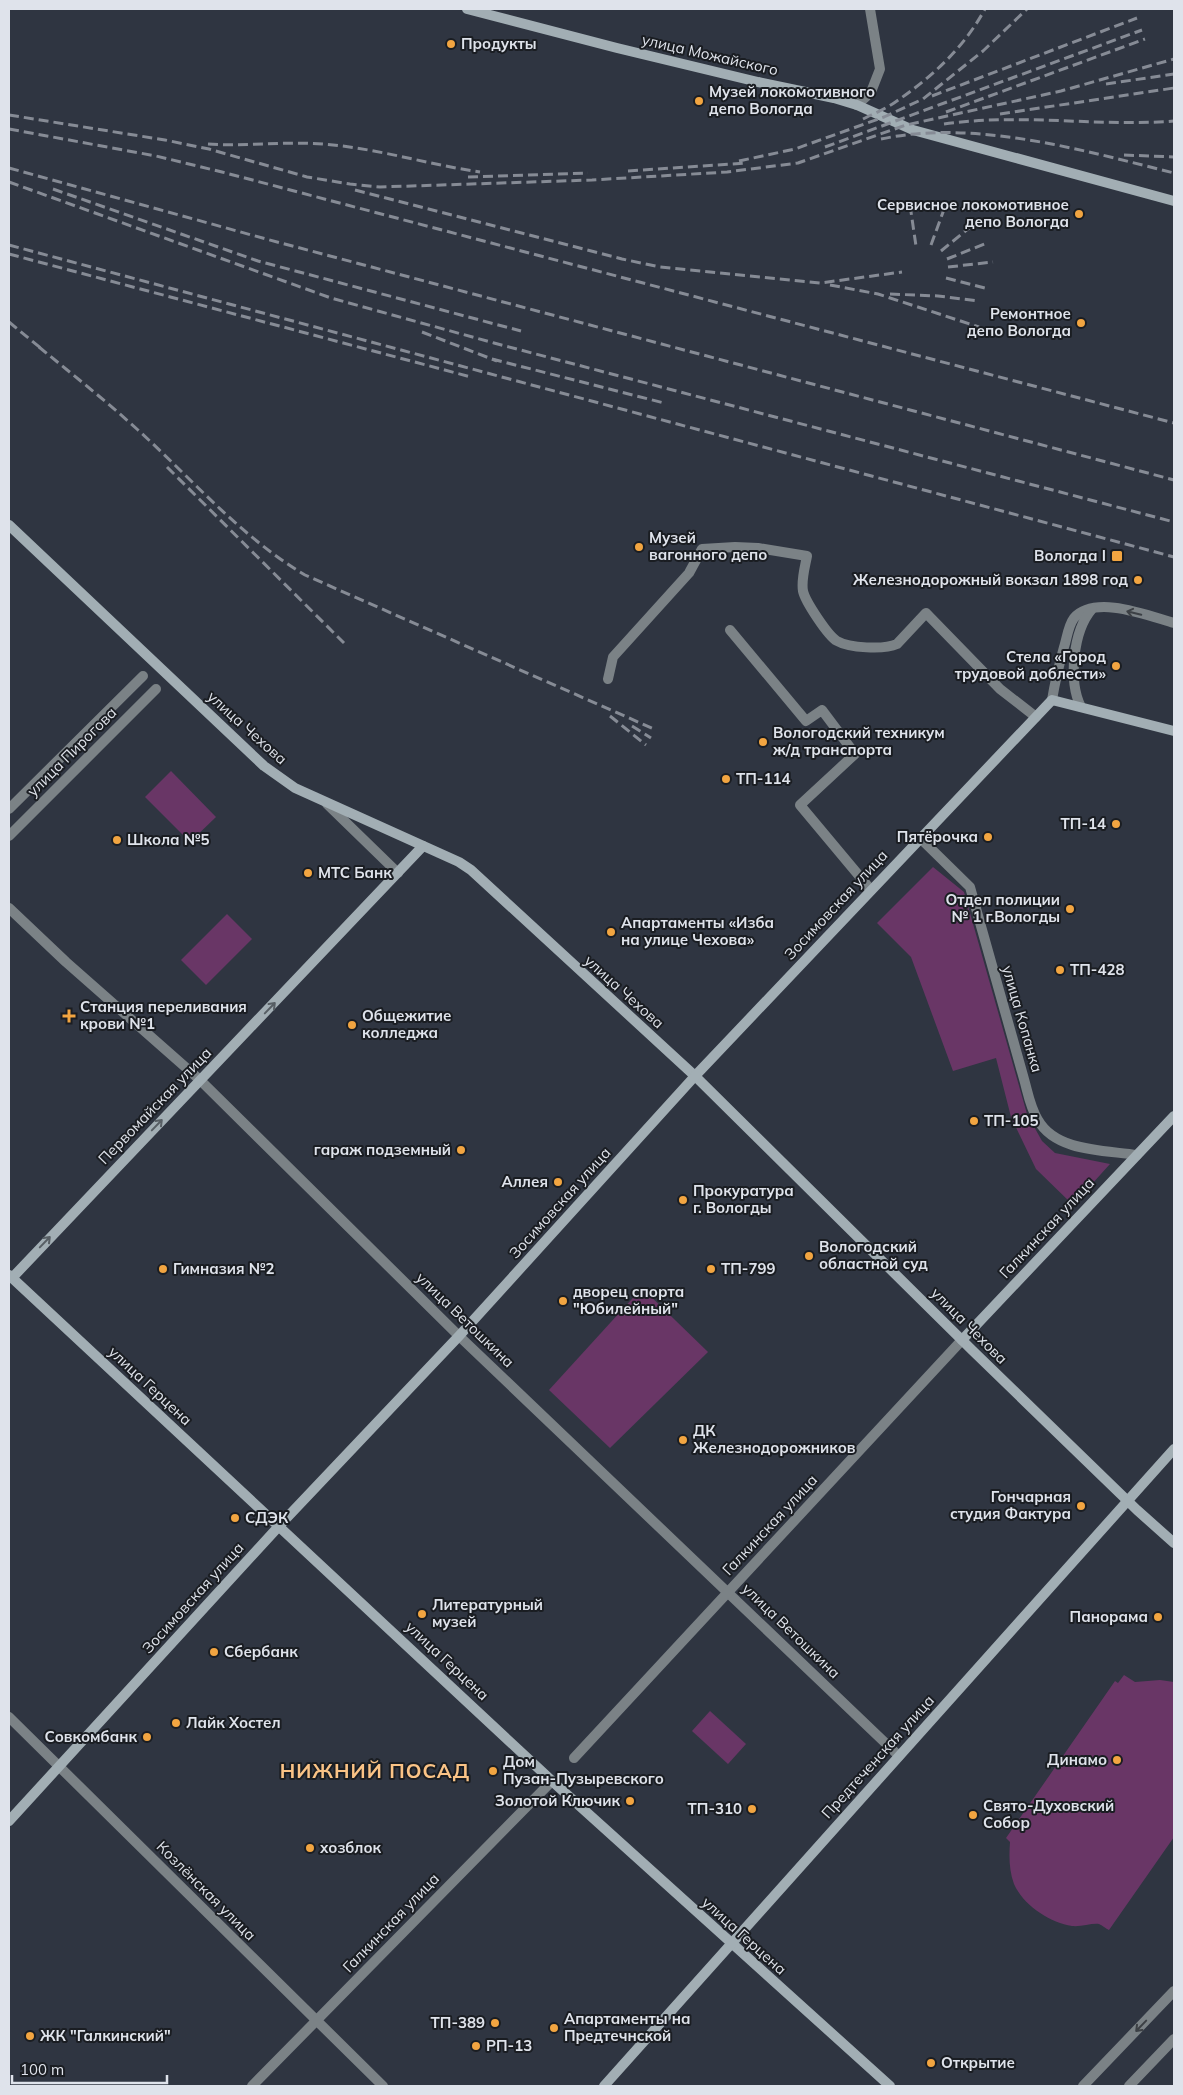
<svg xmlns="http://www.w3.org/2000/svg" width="1183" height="2095" viewBox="0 0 1183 2095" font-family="Mulish,sans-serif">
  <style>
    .green { fill: #693666 }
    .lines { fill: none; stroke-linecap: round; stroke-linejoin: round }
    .street { stroke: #7b8286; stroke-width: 10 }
    .secondary { stroke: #a2aeb4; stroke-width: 10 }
    .rail { stroke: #868b95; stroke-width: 3; stroke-dasharray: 10 5; stroke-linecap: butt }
    .oneway { stroke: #3c4045 }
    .oneway2 { stroke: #575e64 }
    .poi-dot { fill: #f2a541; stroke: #1a1d22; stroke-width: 2 }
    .labels { text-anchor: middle; stroke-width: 4; stroke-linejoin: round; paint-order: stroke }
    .poi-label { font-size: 15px; font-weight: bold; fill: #dfe3eb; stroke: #1a1d22; text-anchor: start }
    .street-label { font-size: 15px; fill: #dfe3eb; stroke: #1a1d22 }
    .district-label { font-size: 20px; font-weight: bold; letter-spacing: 1px; fill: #fac386; stroke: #1a1d22 }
  </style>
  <rect width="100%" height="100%" fill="#2f3541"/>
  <g class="green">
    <path d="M 171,771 L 216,817 L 190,842 L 145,797 Z"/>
    <path d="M 933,867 L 964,892 L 1027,1114 L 1042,1141 L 1055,1153 L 1110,1164 L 1073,1205 L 1036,1169 L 1011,1117 L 996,1058 L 953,1071 L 911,957 L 877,923 Z"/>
    <path d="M 227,914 L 252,939 L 206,985 L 181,960 Z"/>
    <path d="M 642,1288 L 708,1352 L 610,1448 L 549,1390 Z"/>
    <path d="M 1124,1675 L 1135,1682 L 1160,1680 L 1174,1682 L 1174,1837 L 1109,1930 C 1106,1929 1102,1925 1099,1924 C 1092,1923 1081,1927 1072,1926 C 1050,1923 1023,1905 1014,1884 C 1009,1870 1009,1857 1010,1842 L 1006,1838 L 1115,1681 L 1118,1683 Z"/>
    <path d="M 710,1711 L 746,1744 L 728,1764 L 692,1731 Z"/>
  </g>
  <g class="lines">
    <g class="street">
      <path d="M 857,105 L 871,92 L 880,69 L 870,9"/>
      <path d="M 730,630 L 806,721 L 822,710 L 855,754 L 800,805 L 871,890"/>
      <path d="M 608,679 L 613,657 L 689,573 L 702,549 L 735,547 L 758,548 L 807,556 C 805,567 801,580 803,591 C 805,601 828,636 837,641 C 849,648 884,650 897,644 L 926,613 L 1000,689 L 1036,717"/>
      <path d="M 1052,700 C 1055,682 1059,665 1064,647 C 1067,638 1068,626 1074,618 C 1095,594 1149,616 1174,623"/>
      <path d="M 1081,707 C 1068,681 1073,631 1092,609"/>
      <path d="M 327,804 L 398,873"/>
      <path d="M 9,809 L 143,676"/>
      <path d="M 9,836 L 156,689"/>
      <path d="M 920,838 L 970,887 L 1024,1079 C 1028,1093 1030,1107 1038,1120 C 1056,1152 1105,1150 1137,1155"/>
      <path d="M 9,908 L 66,962 L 200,1080 L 459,1336 L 899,1756"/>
      <path d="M 9,1717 L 383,2086"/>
      <path d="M 574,1758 L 962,1340"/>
      <path d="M 252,2086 L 552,1781"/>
      <path d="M 1083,2086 L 1174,1991"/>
      <path d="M 1129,2086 L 1174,2039"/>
    </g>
    <g class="secondary">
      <path d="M 467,9 L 617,48 L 758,82 L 834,98 L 857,105 L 913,130 L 1174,201"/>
      <path d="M 9,525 L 264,766 L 295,788 L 459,862 L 471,870 L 695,1076 L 973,1351 L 1137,1510 L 1174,1543"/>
      <path d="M 9,1275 L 552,1781 L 890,2086"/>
      <path d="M 12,1278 L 423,846"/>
      <path d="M 962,1340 L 1174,1116"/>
      <path d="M 9,1821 L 279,1526 L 459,1336 L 695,1076 L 1052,700 L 1174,731"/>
      <path d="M 604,2086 L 1174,1449"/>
    </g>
    <g class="rail">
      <path d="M 1106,84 L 1174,74"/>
      <path d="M 932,96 L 1137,18"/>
      <path d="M 946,112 L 1145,39"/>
      <path d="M 1000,114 L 1174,88"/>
      <path d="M 9,115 L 165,140 L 209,149 L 307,177 L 350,184 L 380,187 L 592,180 L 727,172 L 798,163 L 906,125 L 1061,91 L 1174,59"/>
      <path d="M 863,119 C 873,114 885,109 894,103 C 932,77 963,49 985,9"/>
      <path d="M 944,124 C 1021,113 1098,127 1174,121"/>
      <path d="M 9,129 L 156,156 L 222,172 L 1174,423"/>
      <path d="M 881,139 C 975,119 1082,150 1174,173"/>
      <path d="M 208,144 C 249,147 291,140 333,145 C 383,150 431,165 480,172"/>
      <path d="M 825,147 L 1142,30"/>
      <path d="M 1124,155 L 1174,157"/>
      <path d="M 739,161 L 795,149 L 884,117 L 923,99 L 983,51 L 1027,9"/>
      <path d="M 9,168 L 266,239 L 1174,480"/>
      <path d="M 628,171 L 747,163"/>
      <path d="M 468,177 L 588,173"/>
      <path d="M 9,182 L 331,298 L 494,343 L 1174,522"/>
      <path d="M 53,189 L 258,261 L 521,331"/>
      <path d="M 355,190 L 622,259 L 660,267 L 820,283 L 902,272"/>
      <path d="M 910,205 L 916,246"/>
      <path d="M 9,245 L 1174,557"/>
      <path d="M 931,245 L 946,204"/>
      <path d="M 941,251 L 974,224"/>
      <path d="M 9,254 L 471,377"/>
      <path d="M 947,259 L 987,243"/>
      <path d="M 948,267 L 993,262"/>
      <path d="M 946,278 L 985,288"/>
      <path d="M 830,285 L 878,294 L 979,327"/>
      <path d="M 890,294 L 938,296 L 979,301"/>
      <path d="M 9,322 L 43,350"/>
      <path d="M 422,332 L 497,361"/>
      <path d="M 39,347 C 72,374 106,401 138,430 C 193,480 241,537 305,575 L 654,729"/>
      <path d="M 492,359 L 664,403"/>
      <path d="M 167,467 L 344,643"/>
      <path d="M 610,716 L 646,745"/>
      <path d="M 632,726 L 651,738"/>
    </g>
  </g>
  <defs><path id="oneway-shaft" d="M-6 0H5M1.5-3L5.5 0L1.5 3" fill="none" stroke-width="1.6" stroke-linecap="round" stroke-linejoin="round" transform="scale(1.25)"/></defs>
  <g class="oneway">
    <use href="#oneway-shaft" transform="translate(1134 613) rotate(-166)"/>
    <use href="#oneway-shaft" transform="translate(1141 2026) rotate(134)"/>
  </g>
  <g class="oneway2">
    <use href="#oneway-shaft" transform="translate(270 1008) rotate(-46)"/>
    <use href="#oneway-shaft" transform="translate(157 1125) rotate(-46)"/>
    <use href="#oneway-shaft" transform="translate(45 1242) rotate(-46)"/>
  </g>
  <g class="poi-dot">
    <circle cx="451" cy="44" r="5"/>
    <circle cx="699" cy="101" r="5"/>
    <circle cx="1079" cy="214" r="5"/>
    <circle cx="1081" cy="323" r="5"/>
    <circle cx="639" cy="547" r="5"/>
    <rect x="1111" y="550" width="12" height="12" rx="2.5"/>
    <circle cx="1138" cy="580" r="5"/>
    <circle cx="1116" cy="666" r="5"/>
    <circle cx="763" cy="742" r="5"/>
    <circle cx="726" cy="779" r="5"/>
    <circle cx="1116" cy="824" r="5"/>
    <circle cx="988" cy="837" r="5"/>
    <circle cx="117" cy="840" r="5"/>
    <circle cx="308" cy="873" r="5"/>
    <circle cx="1070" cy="909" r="5"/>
    <circle cx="611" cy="932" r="5"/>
    <circle cx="1060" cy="970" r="5"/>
    <path d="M66.5 1008.5h5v5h5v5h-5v5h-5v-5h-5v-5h5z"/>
    <circle cx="352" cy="1025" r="5"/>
    <circle cx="974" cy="1121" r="5"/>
    <circle cx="461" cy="1150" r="5"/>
    <circle cx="558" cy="1182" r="5"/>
    <circle cx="683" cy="1200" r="5"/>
    <circle cx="809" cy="1256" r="5"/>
    <circle cx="163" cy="1269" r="5"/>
    <circle cx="711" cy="1269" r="5"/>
    <circle cx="563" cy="1301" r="5"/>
    <circle cx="683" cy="1440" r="5"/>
    <circle cx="1081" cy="1506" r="5"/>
    <circle cx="235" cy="1518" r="5"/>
    <circle cx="422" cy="1614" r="5"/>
    <circle cx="1158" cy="1617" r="5"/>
    <circle cx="214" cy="1652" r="5"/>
    <circle cx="176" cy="1723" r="5"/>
    <circle cx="147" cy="1737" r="5"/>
    <circle cx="1117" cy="1760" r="5"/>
    <circle cx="493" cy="1771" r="5"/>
    <circle cx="630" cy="1801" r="5"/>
    <circle cx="752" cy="1809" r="5"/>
    <circle cx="973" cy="1815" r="5"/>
    <circle cx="310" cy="1848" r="5"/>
    <circle cx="495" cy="2023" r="5"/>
    <circle cx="554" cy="2028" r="5"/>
    <circle cx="30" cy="2036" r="5"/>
    <circle cx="476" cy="2046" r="5"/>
    <circle cx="931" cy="2063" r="5"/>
  </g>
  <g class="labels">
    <g class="poi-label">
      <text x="461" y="49">Продукты</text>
      <text x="709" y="97">Музей локомотивного<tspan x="709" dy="17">депо Вологда</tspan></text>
      <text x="1069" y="210" text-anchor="end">Сервисное локомотивное<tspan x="1069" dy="17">депо Вологда</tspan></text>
      <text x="1071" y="319" text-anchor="end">Ремонтное<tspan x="1071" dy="17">депо Вологда</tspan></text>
      <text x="649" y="543">Музей<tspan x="649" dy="17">вагонного депо</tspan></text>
      <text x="1106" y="561" text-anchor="end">Вологда I</text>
      <text x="1128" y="585" text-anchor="end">Железнодорожный вокзал 1898 год</text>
      <text x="1106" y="662" text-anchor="end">Стела «Город<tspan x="1106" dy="17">трудовой доблести»</tspan></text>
      <text x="773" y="738">Вологодский техникум<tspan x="773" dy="17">ж/д транспорта</tspan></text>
      <text x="736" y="784">ТП-114</text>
      <text x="1106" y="829" text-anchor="end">ТП-14</text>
      <text x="978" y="842" text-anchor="end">Пятёрочка</text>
      <text x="127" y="845">Школа №5</text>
      <text x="318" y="878">МТС Банк</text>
      <text x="1060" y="905" text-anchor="end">Отдел полиции<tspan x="1060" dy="17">№ 1 г.Вологды</tspan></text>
      <text x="621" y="928">Апартаменты «Изба<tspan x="621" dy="17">на улице Чехова»</tspan></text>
      <text x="1070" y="975">ТП-428</text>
      <text x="80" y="1012">Станция переливания<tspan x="80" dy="17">крови №1</tspan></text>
      <text x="362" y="1021">Общежитие<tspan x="362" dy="17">колледжа</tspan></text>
      <text x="984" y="1126">ТП-105</text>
      <text x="451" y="1155" text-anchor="end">гараж подземный</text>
      <text x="548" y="1187" text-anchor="end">Аллея</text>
      <text x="693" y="1196">Прокуратура<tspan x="693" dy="17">г. Вологды</tspan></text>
      <text x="819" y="1252">Вологодский<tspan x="819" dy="17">областной суд</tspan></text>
      <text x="173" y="1274">Гимназия №2</text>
      <text x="721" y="1274">ТП-799</text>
      <text x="573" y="1297">дворец спорта<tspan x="573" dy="17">"Юбилейный"</tspan></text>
      <text x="693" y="1436">ДК<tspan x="693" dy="17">Железнодорожников</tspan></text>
      <text x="1071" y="1502" text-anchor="end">Гончарная<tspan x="1071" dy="17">студия Фактура</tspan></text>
      <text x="245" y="1523">СДЭК</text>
      <text x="432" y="1610">Литературный<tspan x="432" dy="17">музей</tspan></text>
      <text x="1148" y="1622" text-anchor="end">Панорама</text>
      <text x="224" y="1657">Сбербанк</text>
      <text x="186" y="1728">Лайк Хостел</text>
      <text x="137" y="1742" text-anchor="end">Совкомбанк</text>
      <text x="1107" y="1765" text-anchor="end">Динамо</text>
      <text x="503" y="1767">Дом<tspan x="503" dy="17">Пузан-Пузыревского</tspan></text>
      <text x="620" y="1806" text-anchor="end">Золотой Ключик</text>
      <text x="983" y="1811">Свято-Духовский<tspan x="983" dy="17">Собор</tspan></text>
      <text x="742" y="1814" text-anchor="end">ТП-310</text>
      <text x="320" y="1853">хозблок</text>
      <text x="564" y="2024">Апартаменты на<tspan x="564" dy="17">Предтечнской</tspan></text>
      <text x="485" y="2028" text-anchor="end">ТП-389</text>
      <text x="40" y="2041">ЖК "Галкинский"</text>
      <text x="486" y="2051">РП-13</text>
      <text x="941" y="2068">Открытие</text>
    </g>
    <g class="street-label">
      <text transform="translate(710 55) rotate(13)" y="5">улица Можайского</text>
      <text transform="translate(247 728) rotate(42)" y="5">улица Чехова</text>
      <text transform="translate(72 752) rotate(-45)" y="5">улица Пирогова</text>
      <text transform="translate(836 905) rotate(-47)" y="5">Зосимовская улица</text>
      <text transform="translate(624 992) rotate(42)" y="5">улица Чехова</text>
      <text transform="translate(1022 1019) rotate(74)" y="5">улица Копанка</text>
      <text transform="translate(155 1106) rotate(-46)" y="5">Первомайская улица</text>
      <text transform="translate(560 1203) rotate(-48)" y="5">Зосимовская улица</text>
      <text transform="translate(1047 1228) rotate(-47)" y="5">Галкинская улица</text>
      <text transform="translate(465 1320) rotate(44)" y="5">улица Ветошкина</text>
      <text transform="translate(969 1326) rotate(45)" y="5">улица Чехова</text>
      <text transform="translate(150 1386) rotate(43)" y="5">улица Герцена</text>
      <text transform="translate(770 1525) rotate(-47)" y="5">Галкинская улица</text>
      <text transform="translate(193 1598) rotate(-48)" y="5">Зосимовская улица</text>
      <text transform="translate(791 1631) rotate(44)" y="5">улица Ветошкина</text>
      <text transform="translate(447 1661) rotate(43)" y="5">улица Герцена</text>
      <text transform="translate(878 1757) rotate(-48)" y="5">Предтеченская улица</text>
      <text transform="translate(206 1891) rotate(45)" y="5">Козлёнская улица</text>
      <text transform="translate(391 1923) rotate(-46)" y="5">Галкинская улица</text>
      <text transform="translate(744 1936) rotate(42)" y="5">улица Герцена</text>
    </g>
    <g class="district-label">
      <text x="375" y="1778">НИЖНИЙ ПОСАД</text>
    </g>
  </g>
  <rect width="1183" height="2095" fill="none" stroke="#dfe3eb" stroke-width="20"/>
  <path d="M12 2075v8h155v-8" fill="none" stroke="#dfe3eb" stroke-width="2.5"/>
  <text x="20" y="2075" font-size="15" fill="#dfe3eb" stroke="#1a1d22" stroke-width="4" paint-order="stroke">100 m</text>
</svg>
